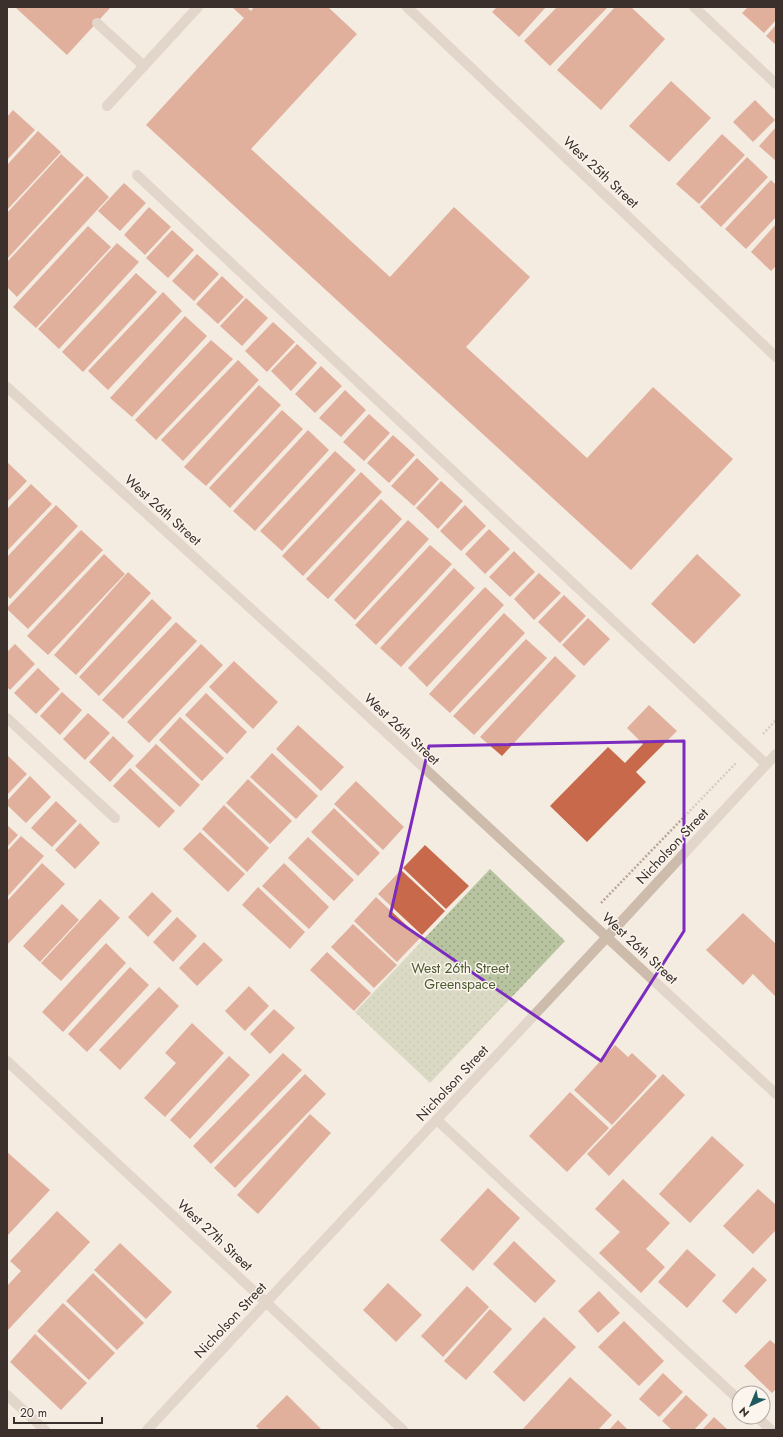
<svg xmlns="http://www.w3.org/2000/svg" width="783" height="1437" viewBox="0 0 783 1437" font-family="Jost,sans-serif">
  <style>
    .park { fill: url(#park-dots) }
    .building { fill: #c8694b }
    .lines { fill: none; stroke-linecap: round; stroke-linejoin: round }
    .path { stroke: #b9a596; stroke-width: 2.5; stroke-dasharray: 2 2; stroke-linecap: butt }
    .lane { stroke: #cdbbac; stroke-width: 10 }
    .street { stroke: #cdbbac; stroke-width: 10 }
    .marked { fill: none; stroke: #7b2cbf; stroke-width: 3; stroke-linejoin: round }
    .labels { text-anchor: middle; stroke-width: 3; stroke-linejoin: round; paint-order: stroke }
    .street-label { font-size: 14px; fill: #3b302b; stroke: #fbf5ee }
    .park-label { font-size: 14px; fill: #4a5a2e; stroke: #fbf5ee }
  </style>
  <defs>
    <pattern id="park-dots" width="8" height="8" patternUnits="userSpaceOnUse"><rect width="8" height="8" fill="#b8c4a0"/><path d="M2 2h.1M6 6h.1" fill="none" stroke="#97a083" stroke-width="1.8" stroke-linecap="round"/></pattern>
  </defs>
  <rect width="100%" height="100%" fill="#f4ebe1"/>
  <path class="park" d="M 490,869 L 565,941 L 430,1083 L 355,1012 Z"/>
  <g class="building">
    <path d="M 15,7 L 111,7 L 67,55 Z"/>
    <path d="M 232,7 L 247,7 L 251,11 L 254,7 L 328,7 L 357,34 L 251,149 L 390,277 L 454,207 L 530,277 L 466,347 L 587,458 L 653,387 L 733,459 L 631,570 L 146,125 L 244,18 Z"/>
    <path d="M 497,7 L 546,7 L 519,37 L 492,12 Z"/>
    <path d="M 557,7 L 608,7 L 550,66 L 524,41 Z"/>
    <path d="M 615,7 L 631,7 L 665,39 L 601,110 L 557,70 Z"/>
    <path d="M 748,7 L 776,7 L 776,20 L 764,33 L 742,13 Z"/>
    <path d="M 776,25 L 776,45 L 766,36 Z"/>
    <path d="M 671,81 L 711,118 L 669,162 L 629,126 Z"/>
    <path d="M 755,100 L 775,120 L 753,142 L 733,122 Z"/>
    <path d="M 13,110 L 35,130 L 7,160 L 7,117 Z"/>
    <path d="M 776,127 L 776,161 L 759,146 Z"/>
    <path d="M 38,131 L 61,152 L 7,210 L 7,165 Z"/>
    <path d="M 722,134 L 745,155 L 699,204 L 676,184 Z"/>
    <path d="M 61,154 L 84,175 L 7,259 L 7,213 Z"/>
    <path d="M 747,157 L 768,177 L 721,227 L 700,207 Z"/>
    <path d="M 87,176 L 109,197 L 17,297 L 7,287 L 7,262 Z"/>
    <path d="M 771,180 L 776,185 L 776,217 L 746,249 L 725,229 Z"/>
    <path d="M 124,183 L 146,203 L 120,231 L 98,211 Z"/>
    <path d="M 149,207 L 171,227 L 145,255 L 124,235 Z"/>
    <path d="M 776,224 L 776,266 L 771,271 L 751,252 Z"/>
    <path d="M 88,226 L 111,247 L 36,328 L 13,307 Z"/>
    <path d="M 172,230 L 194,250 L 168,278 L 146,258 Z"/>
    <path d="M 117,243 L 139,262 L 59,349 L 38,329 Z"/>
    <path d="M 197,254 L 219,274 L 194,301 L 172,281 Z"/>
    <path d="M 136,273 L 157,292 L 83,372 L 62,352 Z"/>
    <path d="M 222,276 L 244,297 L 218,324 L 196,304 Z"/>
    <path d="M 163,292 L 182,311 L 108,390 L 88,371 Z"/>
    <path d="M 246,298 L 268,318 L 242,346 L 220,326 Z"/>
    <path d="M 185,316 L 207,336 L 132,417 L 110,398 Z"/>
    <path d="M 273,322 L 295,342 L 267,372 L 245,351 Z"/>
    <path d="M 211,340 L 233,359 L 156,440 L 135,420 Z"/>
    <path d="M 297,344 L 317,363 L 291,391 L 271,371 Z"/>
    <path d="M 238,360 L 259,380 L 183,461 L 161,440 Z"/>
    <path d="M 321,366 L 342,386 L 315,413 L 295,394 Z"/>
    <path d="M 259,385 L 281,405 L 206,486 L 184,467 Z"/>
    <path d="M 345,390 L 366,410 L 341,437 L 319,418 Z"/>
    <path d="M 282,410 L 303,429 L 230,508 L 209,488 Z"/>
    <path d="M 369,414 L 390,433 L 364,461 L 343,442 Z"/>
    <path d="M 308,430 L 329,450 L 255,531 L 233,511 Z"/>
    <path d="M 393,435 L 415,455 L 389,483 L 367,463 Z"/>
    <path d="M 335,451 L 356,470 L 282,551 L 260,531 Z"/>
    <path d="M 417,458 L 439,479 L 414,506 L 391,486 Z"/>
    <path d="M 7,462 L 27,481 L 7,502 Z"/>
    <path d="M 361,472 L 382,492 L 303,576 L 282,556 Z"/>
    <path d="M 441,481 L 463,501 L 438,529 L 416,508 Z"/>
    <path d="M 31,484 L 52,504 L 7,551 L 7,509 Z"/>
    <path d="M 381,499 L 402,519 L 328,599 L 306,579 Z"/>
    <path d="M 56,505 L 78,526 L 10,599 L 7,595 L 7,557 Z"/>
    <path d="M 465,505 L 486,526 L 461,551 L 440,531 Z"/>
    <path d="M 408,520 L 429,539 L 355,620 L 334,600 Z"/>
    <path d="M 489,529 L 510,549 L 485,574 L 465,554 Z"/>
    <path d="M 81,530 L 103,550 L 28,629 L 7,609 L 7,608 Z"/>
    <path d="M 430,545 L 452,564 L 376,645 L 355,625 Z"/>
    <path d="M 514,551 L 535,572 L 510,597 L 489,577 Z"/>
    <path d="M 104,554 L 125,574 L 48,655 L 27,636 Z"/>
    <path d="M 697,554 L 741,595 L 694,644 L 651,604 Z"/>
    <path d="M 454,568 L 475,588 L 401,667 L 380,648 Z"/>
    <path d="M 128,572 L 151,593 L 76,675 L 54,655 Z"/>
    <path d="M 539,573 L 561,593 L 534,620 L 514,599 Z"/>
    <path d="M 485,587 L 504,605 L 427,687 L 408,668 Z"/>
    <path d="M 564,595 L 586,616 L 560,643 L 538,622 Z"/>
    <path d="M 152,599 L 172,618 L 99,696 L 79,677 Z"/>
    <path d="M 504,613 L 525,633 L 450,713 L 429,694 Z"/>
    <path d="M 588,618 L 610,639 L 584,666 L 562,645 Z"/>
    <path d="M 176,622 L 197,641 L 123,719 L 102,700 Z"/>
    <path d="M 526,639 L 547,658 L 474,735 L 453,716 Z"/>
    <path d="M 15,644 L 35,664 L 10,690 L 7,687 L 7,652 Z"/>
    <path d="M 201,644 L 223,665 L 149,743 L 127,722 Z"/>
    <path d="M 555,656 L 576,676 L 502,756 L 480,737 Z"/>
    <path d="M 234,661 L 278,702 L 253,729 L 209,687 Z"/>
    <path d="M 38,668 L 60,689 L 36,714 L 14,693 Z"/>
    <path d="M 62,692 L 82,710 L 60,735 L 40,716 Z"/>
    <path d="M 206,693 L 247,732 L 227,754 L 185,715 Z"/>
    <path d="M 649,705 L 677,731 L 636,772 L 646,782 L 587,842 L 550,806 L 608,747 L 625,763 L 643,744 L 627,728 Z"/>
    <path d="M 88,713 L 110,733 L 85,760 L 63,739 Z"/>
    <path d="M 180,717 L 224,758 L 202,781 L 159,740 Z"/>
    <path d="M 298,725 L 344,767 L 321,791 L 276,749 Z"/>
    <path d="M 113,736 L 134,756 L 110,782 L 89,762 Z"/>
    <path d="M 156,744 L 200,785 L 180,807 L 135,766 Z"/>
    <path d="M 272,753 L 318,796 L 296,819 L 250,777 Z"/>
    <path d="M 7,755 L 27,774 L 7,795 Z"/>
    <path d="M 130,768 L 175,811 L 159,828 L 113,786 Z"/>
    <path d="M 30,776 L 51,797 L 26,823 L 7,805 L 7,801 Z"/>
    <path d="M 248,779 L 292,821 L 270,844 L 226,803 Z"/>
    <path d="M 356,781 L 404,827 L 383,850 L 334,804 Z"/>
    <path d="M 56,801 L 77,821 L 52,847 L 31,828 Z"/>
    <path d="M 224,805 L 269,848 L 247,872 L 202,829 Z"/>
    <path d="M 334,808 L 380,853 L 358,876 L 311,832 Z"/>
    <path d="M 80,823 L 100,843 L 75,869 L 55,850 Z"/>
    <path d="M 7,825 L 18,835 L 7,847 Z"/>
    <path d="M 200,832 L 245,874 L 228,892 L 183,849 Z"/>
    <path d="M 21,836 L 44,856 L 7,897 L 7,851 Z"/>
    <path d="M 308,837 L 354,880 L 334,901 L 288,858 Z"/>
    <path d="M 425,845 L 469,886 L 446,909 L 403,868 Z"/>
    <path d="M 42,863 L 65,884 L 7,945 L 7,901 Z"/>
    <path d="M 284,863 L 329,907 L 309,929 L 262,886 Z"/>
    <path d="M 401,870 L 445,911 L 422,935 L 378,894 Z"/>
    <path d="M 258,887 L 305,932 L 290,949 L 242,905 Z"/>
    <path d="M 152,892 L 172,911 L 148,937 L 128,917 Z"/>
    <path d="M 376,897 L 420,938 L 397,962 L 354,921 Z"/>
    <path d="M 100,899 L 120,918 L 61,981 L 41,963 Z"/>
    <path d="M 62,904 L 79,920 L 40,962 L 23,946 Z"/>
    <path d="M 743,913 L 776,944 L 776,997 L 753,974 L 743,985 L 706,950 Z"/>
    <path d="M 177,917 L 197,936 L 173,962 L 153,942 Z"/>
    <path d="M 353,924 L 397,965 L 374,988 L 331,947 Z"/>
    <path d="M 204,942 L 223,960 L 197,986 L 179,968 Z"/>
    <path d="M 106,943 L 126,963 L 63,1032 L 42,1012 Z"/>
    <path d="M 327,952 L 371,993 L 354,1011 L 310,970 Z"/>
    <path d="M 130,967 L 149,985 L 87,1052 L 68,1034 Z"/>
    <path d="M 249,986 L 269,1006 L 245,1031 L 225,1011 Z"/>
    <path d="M 159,987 L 179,1006 L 120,1070 L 99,1050 Z"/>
    <path d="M 274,1009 L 295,1028 L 270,1054 L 250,1034 Z"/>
    <path d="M 192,1023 L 224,1053 L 165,1117 L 144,1098 L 176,1063 L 165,1053 Z"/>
    <path d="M 615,1045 L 628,1057 L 632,1053 L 657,1076 L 612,1125 L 574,1090 Z"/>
    <path d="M 283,1053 L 302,1070 L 211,1164 L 193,1146 Z"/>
    <path d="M 229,1056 L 250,1075 L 190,1139 L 170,1120 Z"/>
    <path d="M 305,1074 L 326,1094 L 235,1188 L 214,1168 Z"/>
    <path d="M 663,1074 L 685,1095 L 609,1176 L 587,1154 Z"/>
    <path d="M 570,1092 L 609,1128 L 567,1172 L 529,1136 Z"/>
    <path d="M 310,1114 L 331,1133 L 258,1214 L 237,1195 Z"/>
    <path d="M 712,1136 L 744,1165 L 690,1223 L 659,1194 Z"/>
    <path d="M 7,1152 L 50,1190 L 7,1236 Z"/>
    <path d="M 623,1179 L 670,1223 L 646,1249 L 665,1267 L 641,1293 L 599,1253 L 620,1232 L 595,1209 Z"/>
    <path d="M 488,1188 L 520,1218 L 473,1271 L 440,1240 Z"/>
    <path d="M 758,1189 L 776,1205 L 776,1230 L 753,1254 L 723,1226 Z"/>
    <path d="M 57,1211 L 90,1242 L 8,1330 L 7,1286 L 21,1271 L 10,1261 Z"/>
    <path d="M 514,1241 L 556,1281 L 535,1303 L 493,1264 Z"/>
    <path d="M 120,1243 L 172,1292 L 146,1319 L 94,1270 Z"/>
    <path d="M 687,1249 L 716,1275 L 687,1308 L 658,1282 Z"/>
    <path d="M 753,1267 L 767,1280 L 736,1314 L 722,1301 Z"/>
    <path d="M 93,1273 L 144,1323 L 117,1350 L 66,1301 Z"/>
    <path d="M 388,1283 L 422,1315 L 396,1342 L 363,1310 Z"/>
    <path d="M 467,1286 L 489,1307 L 443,1357 L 421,1336 Z"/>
    <path d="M 599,1291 L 620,1313 L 598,1333 L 578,1311 Z"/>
    <path d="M 63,1303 L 115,1353 L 89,1380 L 37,1331 Z"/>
    <path d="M 490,1309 L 512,1329 L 466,1380 L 444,1361 Z"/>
    <path d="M 544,1317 L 576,1347 L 524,1402 L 493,1372 Z"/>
    <path d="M 624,1321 L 664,1361 L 639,1386 L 598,1347 Z"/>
    <path d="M 35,1334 L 87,1383 L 61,1410 L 10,1362 Z"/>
    <path d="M 770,1340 L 776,1345 L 776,1389 L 772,1393 L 744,1366 Z"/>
    <path d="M 663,1373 L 683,1392 L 659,1417 L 639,1399 Z"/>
    <path d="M 570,1377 L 612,1415 L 598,1430 L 522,1430 Z"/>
    <path d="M 287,1395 L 322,1430 L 260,1430 L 256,1426 Z"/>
    <path d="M 686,1395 L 708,1415 L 694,1430 L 672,1430 L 662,1421 Z"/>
    <path d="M 714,1417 L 728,1430 L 702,1430 Z"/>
    <path d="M 618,1420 L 628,1430 L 609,1430 Z"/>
  </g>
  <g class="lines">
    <g class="path">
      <path d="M 763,734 L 776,720"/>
      <path d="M 601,903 L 736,763"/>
    </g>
    <g class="lane">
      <path d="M 694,7 L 776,84"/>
      <path d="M 97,23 L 144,66"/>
      <path d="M 107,106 L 198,7"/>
      <path d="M 137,175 L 766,764"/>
      <path d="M 7,718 L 115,818"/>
      <path d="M 437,1120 L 739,1400"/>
      <path d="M 7,1395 L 45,1430"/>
      <path d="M 757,1417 L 771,1430"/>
    </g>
    <g class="street">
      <path d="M 407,7 L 776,357"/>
      <path d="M 7,387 L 324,675 L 776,1094"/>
      <path d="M 7,1061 L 403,1430"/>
      <path d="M 147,1430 L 607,937 L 776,754"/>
    </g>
  </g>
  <path d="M0 0H783V1437H0ZM 684,741 L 684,931 L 601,1061 L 390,916 L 429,746 Z" fill="#f4ebe1" fill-opacity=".55" fill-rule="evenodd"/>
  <path class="marked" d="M 684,741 L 684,931 L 601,1061 L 390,916 L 429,746 Z"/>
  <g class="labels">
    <g class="street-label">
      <text transform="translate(601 172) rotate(43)" y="5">West 25th Street</text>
      <text transform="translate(163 510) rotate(42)" y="5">West 26th Street</text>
      <text transform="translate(402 729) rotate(43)" y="5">West 26th Street</text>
      <text transform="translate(672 846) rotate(-47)" y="5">Nicholson Street</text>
      <text transform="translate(640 948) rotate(43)" y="5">West 26th Street</text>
      <text transform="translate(452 1083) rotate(-47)" y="5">Nicholson Street</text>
      <text transform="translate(215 1235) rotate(43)" y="5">West 27th Street</text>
      <text transform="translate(230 1320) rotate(-47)" y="5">Nicholson Street</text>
    </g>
    <g class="park-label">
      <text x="460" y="973">West 26th Street<tspan x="460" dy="16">Greenspace</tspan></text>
    </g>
  </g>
  <rect width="783" height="1437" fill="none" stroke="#3b302b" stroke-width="16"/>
  <g transform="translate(751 1405) rotate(224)"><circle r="19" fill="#fbf5ee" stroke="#aea6a0"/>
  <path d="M0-3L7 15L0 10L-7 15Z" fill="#1f5a5e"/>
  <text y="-6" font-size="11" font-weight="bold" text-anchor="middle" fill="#3b302b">N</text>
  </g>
  <path d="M14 1417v6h88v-6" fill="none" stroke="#3b302b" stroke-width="2"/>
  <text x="20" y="1417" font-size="12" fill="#3b302b" stroke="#fbf5ee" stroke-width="3" paint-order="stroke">20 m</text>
</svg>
